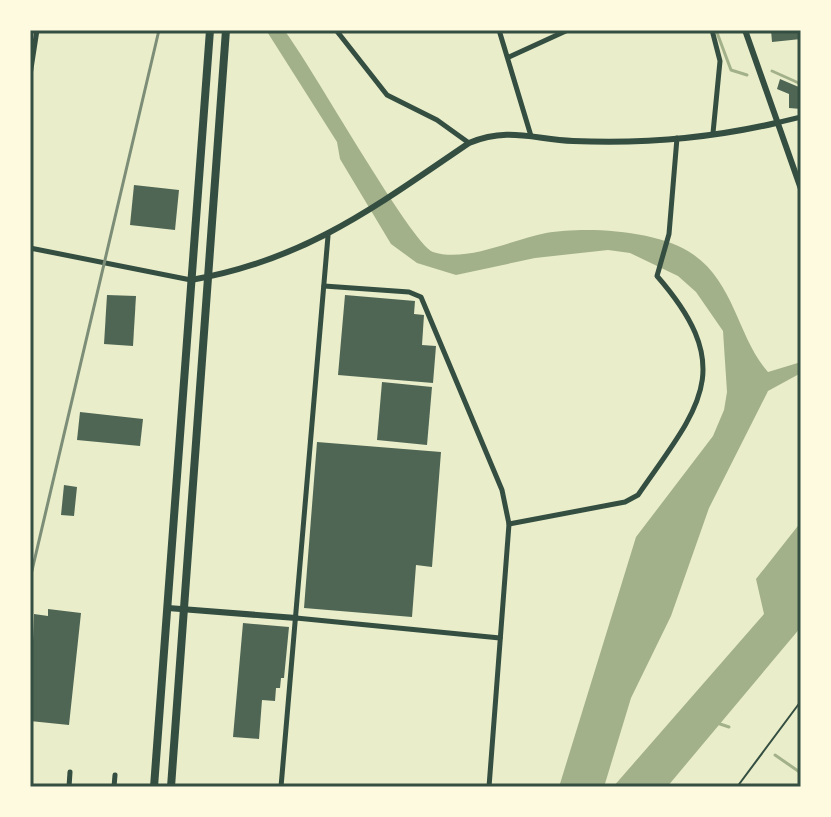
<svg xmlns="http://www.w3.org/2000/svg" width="831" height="817" viewBox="0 0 831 817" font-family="Quicksand,sans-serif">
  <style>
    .water { fill: #a3b18a }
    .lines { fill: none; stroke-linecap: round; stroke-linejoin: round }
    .stream { stroke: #a3b18a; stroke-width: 3 }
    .building { fill: #4f6655 }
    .path { stroke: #344e41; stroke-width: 2 }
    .minor { stroke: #344e41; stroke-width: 5 }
    .tertiary { stroke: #344e41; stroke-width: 6 }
    .secondary { stroke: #344e41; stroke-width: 6 }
    .trunk { stroke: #344e41; stroke-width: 8 }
    .rail { stroke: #7c8e77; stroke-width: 3 }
    .neatline { fill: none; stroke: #344e41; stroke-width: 3 }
  </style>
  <rect width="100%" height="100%" fill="#e9edc9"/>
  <g class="water">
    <path d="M 266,30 L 284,30 C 310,63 411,244 433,252 C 466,263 514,239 546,233 C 587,226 660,230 694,255 C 735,284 738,338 768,372 L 801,362 L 801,373 L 768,391 L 709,508 L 671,616 L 631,698 L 604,787 L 559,787 L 636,537 L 713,436 L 724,410 L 727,392 L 723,331 L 696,292 L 678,276 L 630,253 L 608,250 L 535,258 L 456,275 L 417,263 L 391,244 L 340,159 L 337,142 Z"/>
    <path d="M 801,522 L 801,627 L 667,787 L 613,787 L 764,614 L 756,579 Z"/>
  </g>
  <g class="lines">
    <g class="stream">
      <path d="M 716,30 L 731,70 L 747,75"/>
      <path d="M 772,71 L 801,84"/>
      <path d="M 717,723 L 729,727"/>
      <path d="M 775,755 L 801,773"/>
    </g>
  </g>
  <g class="building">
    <path d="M 771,30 L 801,30 L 801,39 L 772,42 Z"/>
    <path d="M 780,79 L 801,88 L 801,109 L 789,108 L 789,94 L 777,89 Z"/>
    <path d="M 134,185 L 179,190 L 175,230 L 130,225 Z"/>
    <path d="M 107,295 L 136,296 L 133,346 L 104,344 Z"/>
    <path d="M 345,295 L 415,301 L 414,314 L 424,315 L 422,345 L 436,346 L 433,383 L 338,375 Z"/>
    <path d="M 382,382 L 432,387 L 427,445 L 377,440 Z"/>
    <path d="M 80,412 L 143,419 L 140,446 L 77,440 Z"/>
    <path d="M 317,442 L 441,452 L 432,567 L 416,565 L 412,617 L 304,608 Z"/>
    <path d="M 64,485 L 77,487 L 74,516 L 61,515 Z"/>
    <path d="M 48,609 L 81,613 L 69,725 L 30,721 L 34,614 L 48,616 Z"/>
    <path d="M 243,623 L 289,627 L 284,678 L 281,678 L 280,688 L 276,688 L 275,701 L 262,700 L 259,739 L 233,737 Z"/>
  </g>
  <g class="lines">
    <path class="path" d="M 737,787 L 801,701"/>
    <g class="minor">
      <path d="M 336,30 L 387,95 L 437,120 L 469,143"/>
      <path d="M 499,30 L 531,136"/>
      <path d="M 712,30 L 720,61 L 713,133"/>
      <path d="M 509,57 L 568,30"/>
      <path d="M 30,75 L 37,30"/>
      <path d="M 776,123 L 801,117"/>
      <path d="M 30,248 L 191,280"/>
      <path d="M 324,286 L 409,292 L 421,297 L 502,490 L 509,524 L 489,787"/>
      <path d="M 509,524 L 625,502 L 638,495 C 698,408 739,370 657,276 L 669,234 L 677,138"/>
      <path d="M 296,618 L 500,638"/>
      <path d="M 69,787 L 70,772"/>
      <path d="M 114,787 L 115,775"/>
      <path d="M 281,787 L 328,236"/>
    </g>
    <g class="tertiary">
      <path d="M 191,280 C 306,260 376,206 469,143 C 508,127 533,139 573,141 C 640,144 711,138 776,123"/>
      <path d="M 168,608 L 296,618"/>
    </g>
    <path class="secondary" d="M 745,30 L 801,189"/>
    <g class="trunk">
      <path d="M 154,787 L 210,30"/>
      <path d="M 171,787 L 226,30"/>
    </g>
    <path class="rail" d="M 30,579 L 159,30"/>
  </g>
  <rect width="831" height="817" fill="none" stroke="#fefae0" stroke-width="64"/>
  <rect x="32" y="32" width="767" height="753" class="neatline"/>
</svg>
